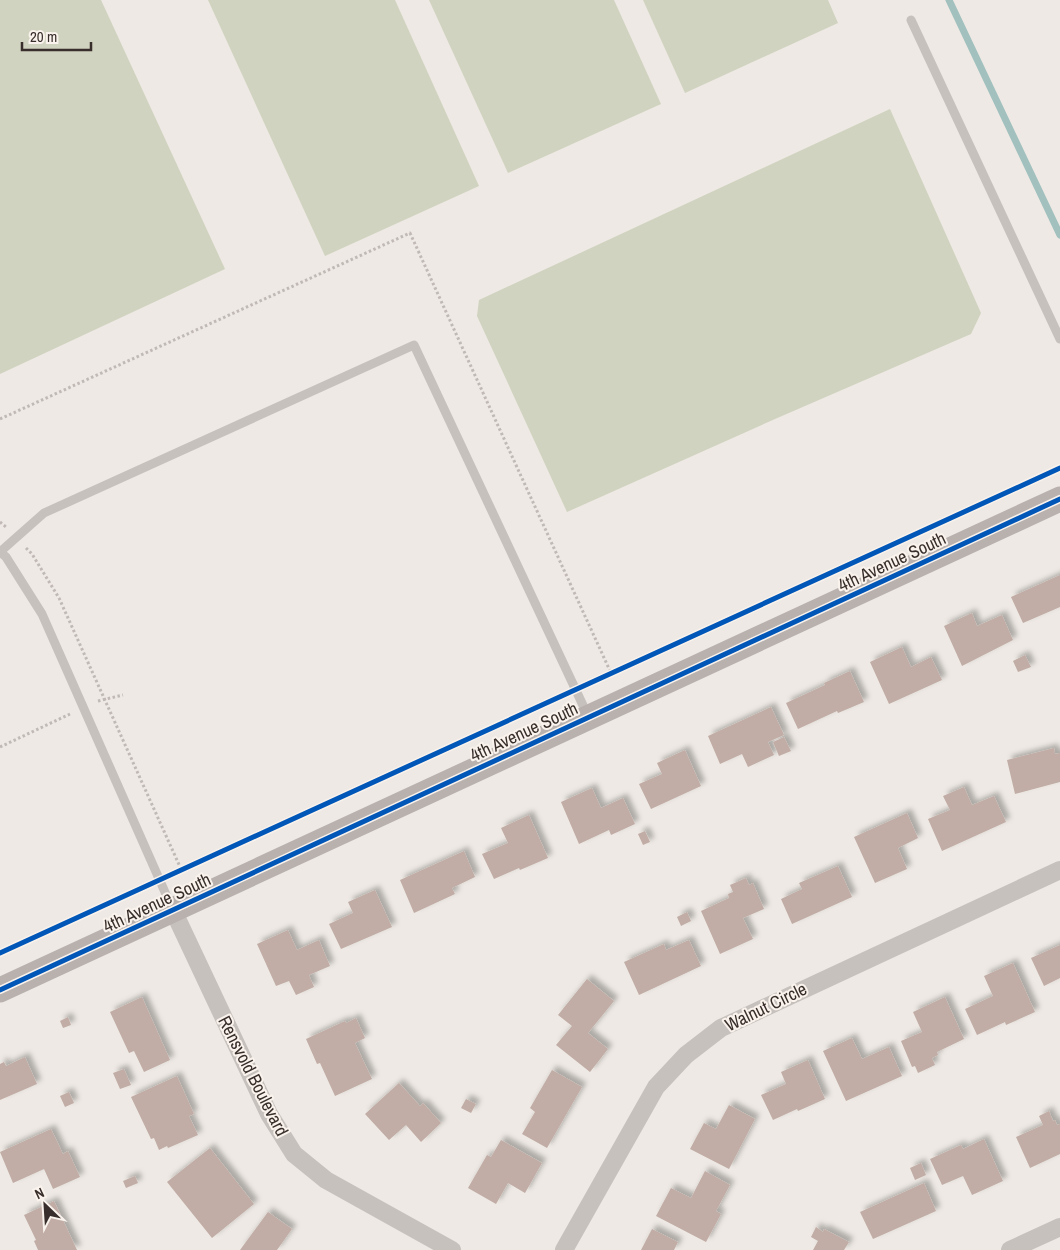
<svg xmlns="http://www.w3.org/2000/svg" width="1060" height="1250" viewBox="0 0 1060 1250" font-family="'Archivo Narrow',sans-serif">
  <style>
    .green { fill: #d0d3bf }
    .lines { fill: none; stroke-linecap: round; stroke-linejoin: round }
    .stream { stroke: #a1c0be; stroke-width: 7 }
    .building { fill: #c1ada6; filter: url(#shadow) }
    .path { stroke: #c0b9b5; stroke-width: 3; stroke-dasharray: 2.5 2.5; stroke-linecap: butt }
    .lane { stroke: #c7c1bd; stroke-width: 9 }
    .street { stroke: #c7c1bd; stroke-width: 18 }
    .secondary { stroke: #b8b1ae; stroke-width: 25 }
    .cycleway-casing { stroke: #faf3ed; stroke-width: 8 }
    .cycleway { stroke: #0057b8; stroke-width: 5 }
    .labels { text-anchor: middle; stroke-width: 4; stroke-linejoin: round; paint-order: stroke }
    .street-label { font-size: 18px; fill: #382e2b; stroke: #faf3ed }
  </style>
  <defs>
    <filter id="shadow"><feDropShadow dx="4.5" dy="-4.5" stdDeviation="2.5" flood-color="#0004"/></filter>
  </defs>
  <rect width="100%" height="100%" fill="#eee9e4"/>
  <g class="green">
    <path d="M 0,0 L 101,0 L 225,269 L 0,374 Z"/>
    <path d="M 208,0 L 395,0 L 479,186 L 325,256 Z"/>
    <path d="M 429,0 L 614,0 L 661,104 L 508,173 Z"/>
    <path d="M 643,0 L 828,0 L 838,23 L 685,93 Z"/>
    <path d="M 890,109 L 981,313 L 971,334 L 775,419 L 567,512 L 477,316 L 479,300 Z"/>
  </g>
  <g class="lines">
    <path class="stream" d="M 949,0 L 1060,235"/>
  </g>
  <g class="building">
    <path d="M 1060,575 L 1060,607 L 1023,623 L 1011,597 Z"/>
    <path d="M 972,613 L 977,626 L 1002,615 L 1013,640 L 962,666 L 944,626 Z"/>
    <path d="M 902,647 L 911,667 L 931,657 L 942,680 L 889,704 L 870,662 Z"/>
    <path d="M 1025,655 L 1031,667 L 1018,672 L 1013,661 Z"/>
    <path d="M 850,671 L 864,702 L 838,713 L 837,711 L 798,729 L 786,703 L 825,685 L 824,683 Z"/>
    <path d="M 771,707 L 784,735 L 768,742 L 774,755 L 748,767 L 742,754 L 720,764 L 708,736 Z"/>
    <path d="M 784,737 L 791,751 L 779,756 L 773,742 Z"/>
    <path d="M 1054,748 L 1055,754 L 1060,753 L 1060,782 L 1015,794 L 1007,760 Z"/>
    <path d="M 685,750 L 701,786 L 651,809 L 639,784 L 662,774 L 657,763 Z"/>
    <path d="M 964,787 L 972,805 L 994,796 L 1006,822 L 942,851 L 928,819 L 950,810 L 943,796 Z"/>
    <path d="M 592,788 L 601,808 L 623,798 L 635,824 L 611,835 L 609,830 L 579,844 L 561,802 Z"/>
    <path d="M 907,813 L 918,838 L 898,848 L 907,869 L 875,883 L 854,837 Z"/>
    <path d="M 529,815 L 548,858 L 520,870 L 519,868 L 494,879 L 482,854 L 508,843 L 501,828 Z"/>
    <path d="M 645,831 L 650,842 L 643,845 L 638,834 Z"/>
    <path d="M 464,851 L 475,877 L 452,888 L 455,894 L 414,913 L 400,880 Z"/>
    <path d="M 838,866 L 852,897 L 792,924 L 781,899 L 802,889 L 799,883 Z"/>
    <path d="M 746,878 L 749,885 L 753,883 L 764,909 L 743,918 L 753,939 L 720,954 L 701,911 L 729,898 L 728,894 L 733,892 L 730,885 Z"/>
    <path d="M 375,890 L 392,927 L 341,949 L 329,924 L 353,913 L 348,902 Z"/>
    <path d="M 687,912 L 691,921 L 681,926 L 677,917 Z"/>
    <path d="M 288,930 L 297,950 L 319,940 L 330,966 L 309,975 L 314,987 L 296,995 L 289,981 L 276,986 L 257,944 Z"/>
    <path d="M 689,940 L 701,966 L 639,995 L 624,962 L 664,944 L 666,950 Z"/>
    <path d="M 1060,945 L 1060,978 L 1044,986 L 1031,958 Z"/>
    <path d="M 1013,963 L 1035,1012 L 1006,1025 L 1005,1022 L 977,1035 L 965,1009 L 993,996 L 984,976 Z"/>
    <path d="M 587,979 L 614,1001 L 588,1033 L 608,1049 L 590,1072 L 556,1045 L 572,1026 L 558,1015 Z"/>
    <path d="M 142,997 L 170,1060 L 144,1072 L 134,1051 L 129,1053 L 110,1012 Z"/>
    <path d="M 945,997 L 964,1039 L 937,1052 L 938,1055 L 932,1058 L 935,1065 L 918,1073 L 915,1066 L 912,1067 L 901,1041 L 922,1032 L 913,1012 Z"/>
    <path d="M 68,1017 L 71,1025 L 63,1028 L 60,1021 Z"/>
    <path d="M 356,1018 L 365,1038 L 355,1043 L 372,1079 L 335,1096 L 320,1063 L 317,1064 L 306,1039 L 345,1021 L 346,1023 Z"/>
    <path d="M 852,1038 L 862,1059 L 889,1047 L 902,1076 L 846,1101 L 823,1051 Z"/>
    <path d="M 25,1057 L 37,1084 L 0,1100 L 0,1064 L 4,1062 L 6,1066 Z"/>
    <path d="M 808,1060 L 825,1099 L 798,1111 L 797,1109 L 773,1120 L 761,1095 L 786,1084 L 781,1072 Z"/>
    <path d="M 124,1069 L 131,1085 L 120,1089 L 113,1073 Z"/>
    <path d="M 552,1070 L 582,1087 L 547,1148 L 522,1134 L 535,1112 L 530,1108 Z"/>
    <path d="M 177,1076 L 194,1114 L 189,1116 L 198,1135 L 168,1148 L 167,1146 L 159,1150 L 154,1138 L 151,1139 L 131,1097 Z"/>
    <path d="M 399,1083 L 420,1106 L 423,1103 L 441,1123 L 421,1142 L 406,1125 L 389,1140 L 365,1114 Z"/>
    <path d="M 69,1092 L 74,1103 L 65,1107 L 60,1096 Z"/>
    <path d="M 466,1099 L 476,1104 L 471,1113 L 461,1108 Z"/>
    <path d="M 729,1105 L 755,1119 L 729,1169 L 690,1149 L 704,1123 L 716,1129 Z"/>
    <path d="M 1049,1111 L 1053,1121 L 1055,1120 L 1057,1125 L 1060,1124 L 1060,1154 L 1030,1168 L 1016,1137 L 1043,1125 L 1039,1116 Z"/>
    <path d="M 51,1129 L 63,1154 L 68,1151 L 80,1177 L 53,1189 L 44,1169 L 13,1183 L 0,1152 Z"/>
    <path d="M 984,1139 L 1003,1181 L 972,1195 L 963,1176 L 942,1185 L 930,1159 L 961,1145 L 963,1149 Z"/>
    <path d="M 501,1140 L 542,1163 L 525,1193 L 508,1183 L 496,1204 L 468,1188 L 487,1155 L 491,1157 Z"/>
    <path d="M 210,1148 L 254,1204 L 212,1238 L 167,1182 Z"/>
    <path d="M 921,1163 L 926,1175 L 915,1180 L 910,1168 Z"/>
    <path d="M 705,1171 L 730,1185 L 716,1211 L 721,1214 L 706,1242 L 656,1216 L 671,1188 L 691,1198 Z"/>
    <path d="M 135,1176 L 138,1183 L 126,1188 L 123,1181 Z"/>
    <path d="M 924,1183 L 936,1211 L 873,1239 L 860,1212 Z"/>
    <path d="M 54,1201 L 77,1250 L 38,1250 L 34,1241 L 36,1240 L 24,1215 Z"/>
    <path d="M 268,1212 L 292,1229 L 277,1250 L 240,1250 Z"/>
    <path d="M 816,1227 L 823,1232 L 824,1229 L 849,1242 L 844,1250 L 813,1250 L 818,1241 L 811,1237 Z"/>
    <path d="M 652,1229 L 678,1242 L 674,1250 L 641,1250 Z"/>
  </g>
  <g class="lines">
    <g class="path">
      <path d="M 0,419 L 410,233 L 611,673"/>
      <path d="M 0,522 L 6,527"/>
      <path d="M 26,548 L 32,554 L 59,598 L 181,869"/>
      <path d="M 98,701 L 123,695"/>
      <path d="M 0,747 L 70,714"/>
    </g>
    <g class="lane">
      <path d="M 911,20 L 1060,339"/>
      <path d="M 172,908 L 42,614 L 6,557 L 0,552 L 44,513 L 414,345 L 588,716"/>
    </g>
    <g class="street">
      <path d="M 173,910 L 269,1114 L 294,1154 L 326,1180 L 452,1250"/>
      <path d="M 564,1250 L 656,1087 L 686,1055 L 721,1028 L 1060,870"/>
      <path d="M 1010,1250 L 1060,1227"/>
    </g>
    <path class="secondary" d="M 0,990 L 1060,499"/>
    <g class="cycleway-casing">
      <g id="cycleway">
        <path d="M 0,953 L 1060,468"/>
        <path d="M 0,990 L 1060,499"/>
      </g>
    </g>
    <use href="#cycleway" class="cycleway"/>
  </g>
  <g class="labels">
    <g class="street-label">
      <text transform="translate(892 562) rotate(-25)" y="6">4th Avenue South</text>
      <text transform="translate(524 732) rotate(-25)" y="6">4th Avenue South</text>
      <text transform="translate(157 903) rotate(-25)" y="6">4th Avenue South</text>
      <text transform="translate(766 1007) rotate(-26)" y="6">Walnut Circle</text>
      <text transform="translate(253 1076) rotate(63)" y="6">Rensvold Boulevard</text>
    </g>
  </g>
  <g transform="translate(45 1205) rotate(335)" stroke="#faf3ed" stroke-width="4" paint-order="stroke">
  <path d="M0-4L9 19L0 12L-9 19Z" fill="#382e2b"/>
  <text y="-8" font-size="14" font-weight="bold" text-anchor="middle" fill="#382e2b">N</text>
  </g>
  <path d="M22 42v8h69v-8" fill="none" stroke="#382e2b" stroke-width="2.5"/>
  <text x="30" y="42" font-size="15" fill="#382e2b" stroke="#faf3ed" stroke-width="4" paint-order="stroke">20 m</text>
</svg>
